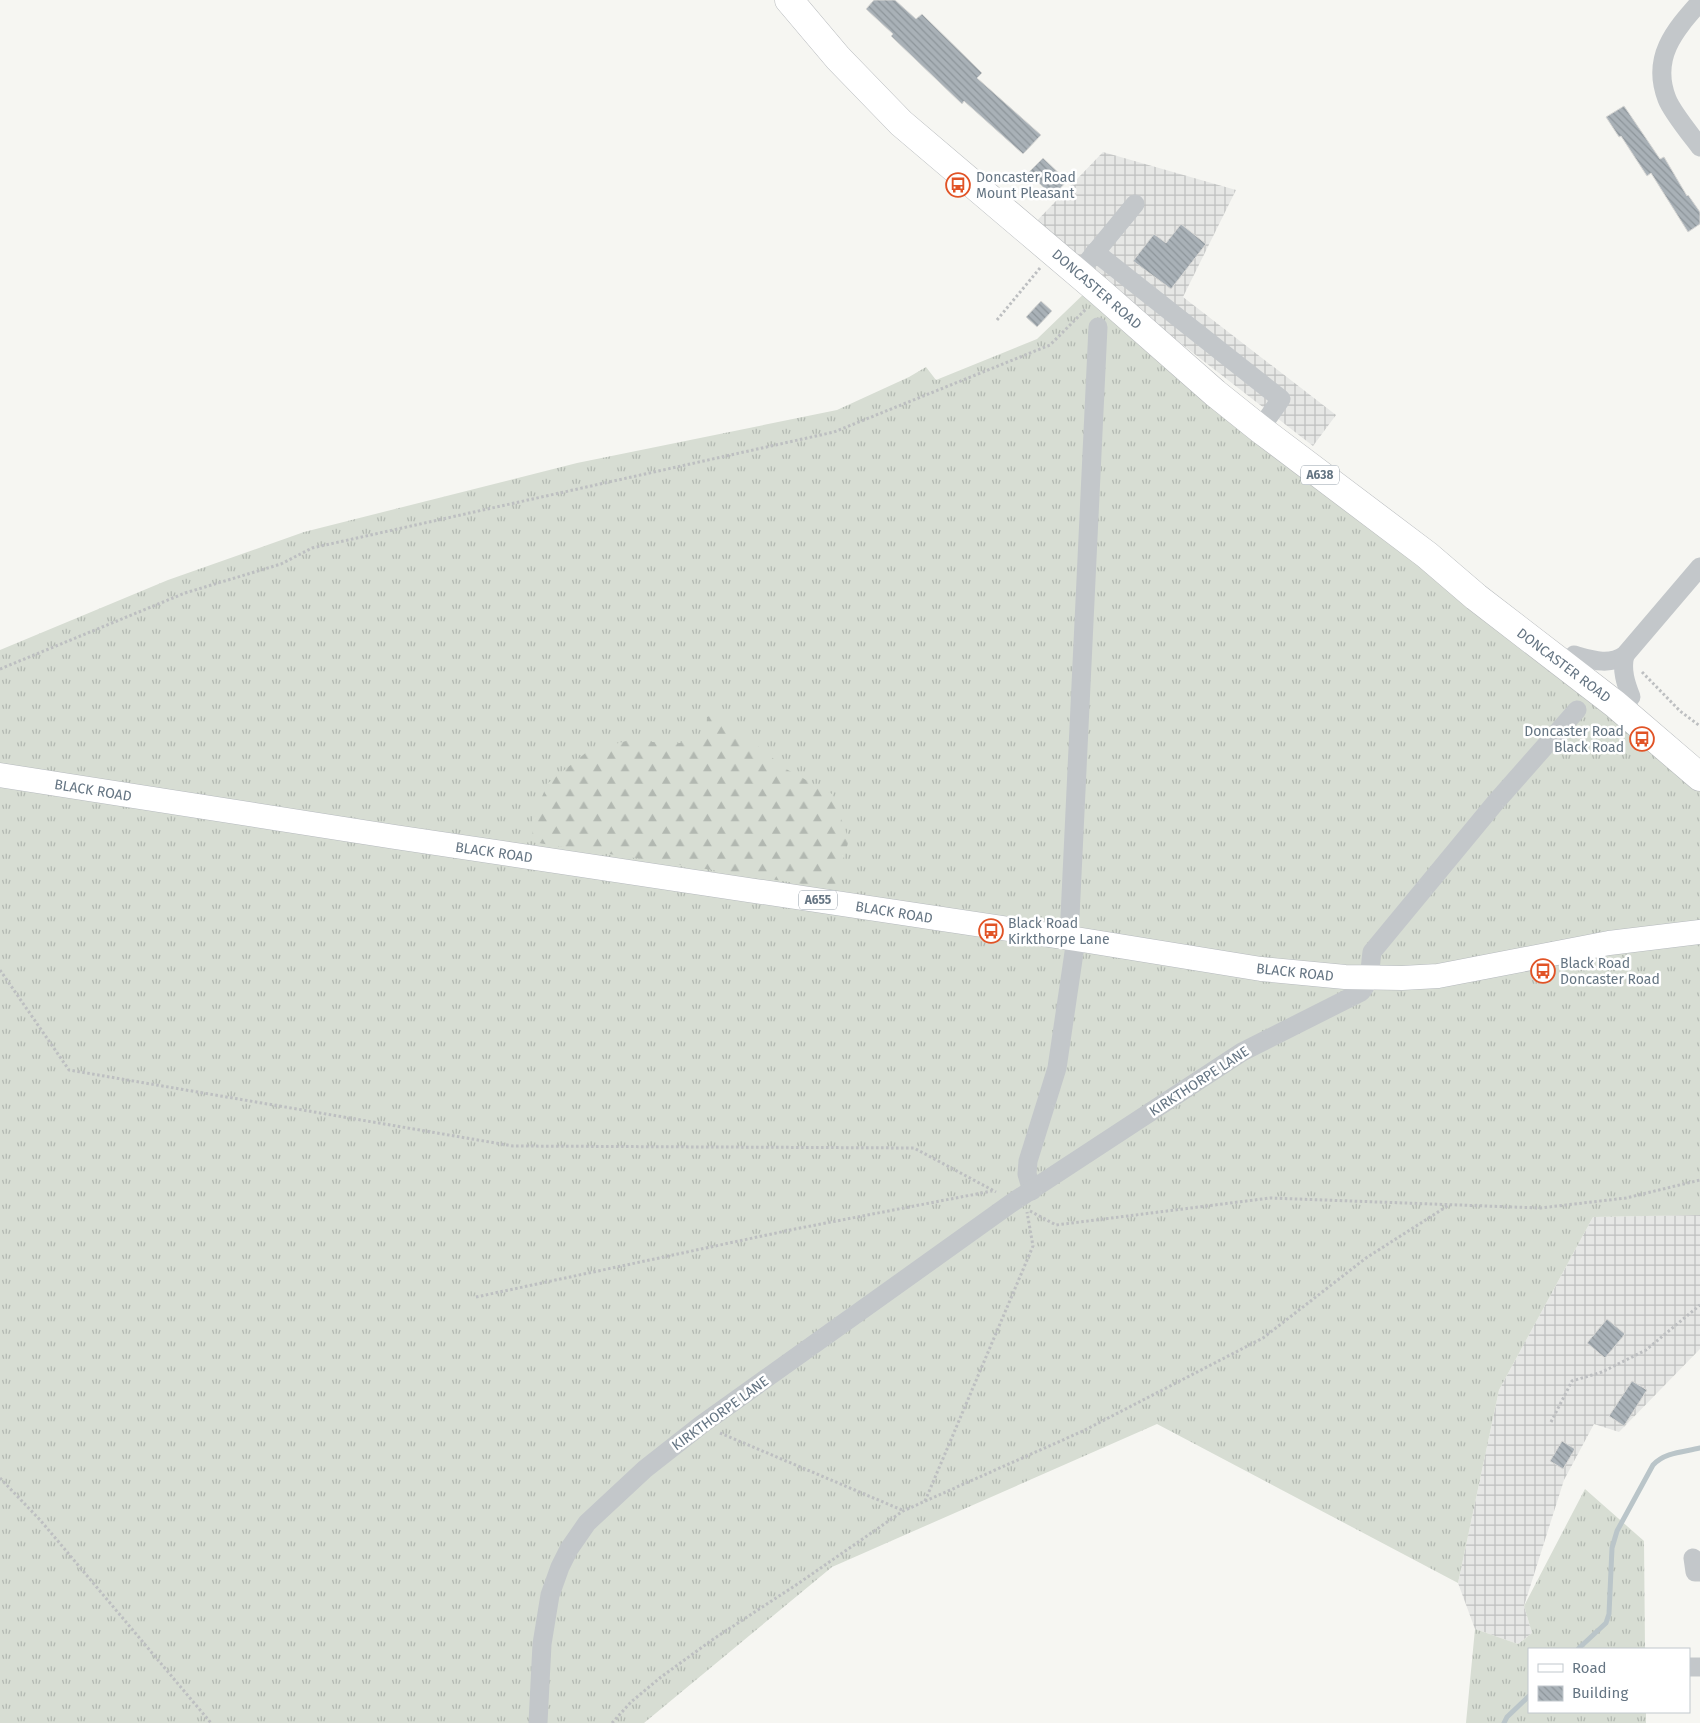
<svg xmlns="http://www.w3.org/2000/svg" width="1700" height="1723" viewBox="0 0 1700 1723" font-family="'Fira Sans',sans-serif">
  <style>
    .industrial { fill: url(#industrial-grid) }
    .grass { fill: url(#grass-tufts) }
    .forest { fill: url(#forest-firs) }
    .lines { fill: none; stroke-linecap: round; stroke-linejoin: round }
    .stream { stroke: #bac5c9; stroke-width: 5 }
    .building { fill: url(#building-back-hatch); stroke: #d7d7d5 }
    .major-casing { stroke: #b6babe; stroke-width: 25 }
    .highway-casing { stroke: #b6b9bc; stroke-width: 29 }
    .path { stroke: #bdbfc1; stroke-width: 3; stroke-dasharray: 2.5 2.5; stroke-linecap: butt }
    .minor { stroke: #c3c7ca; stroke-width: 19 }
    .major { stroke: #fff; stroke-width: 24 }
    .highway { stroke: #fff; stroke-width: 28 }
    .labels { text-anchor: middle; stroke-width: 5; stroke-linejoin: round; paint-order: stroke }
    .shield { fill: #fff; stroke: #939ea8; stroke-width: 1 }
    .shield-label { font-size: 12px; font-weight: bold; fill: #657583 }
    .poi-label { font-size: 14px; fill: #657583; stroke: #fff; text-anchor: start }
    .street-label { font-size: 14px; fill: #657583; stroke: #fff }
  </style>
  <defs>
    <pattern id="industrial-grid" width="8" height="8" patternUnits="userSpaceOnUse" patternTransform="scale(1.25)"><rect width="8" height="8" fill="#e6e7e5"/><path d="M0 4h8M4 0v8" fill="none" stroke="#bec0bf"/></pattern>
    <pattern id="grass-tufts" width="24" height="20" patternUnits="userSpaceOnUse" patternTransform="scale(1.25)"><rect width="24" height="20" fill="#d7ddd3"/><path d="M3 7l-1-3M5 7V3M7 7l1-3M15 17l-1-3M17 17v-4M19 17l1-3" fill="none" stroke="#b2b8b1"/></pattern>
    <pattern id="forest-firs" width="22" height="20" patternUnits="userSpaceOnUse" patternTransform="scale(1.25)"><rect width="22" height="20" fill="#d7ddd3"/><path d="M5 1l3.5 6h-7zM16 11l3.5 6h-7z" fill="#b2b8b1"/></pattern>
    <pattern id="building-back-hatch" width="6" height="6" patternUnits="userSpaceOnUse" patternTransform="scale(1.25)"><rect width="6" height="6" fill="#a9b1b7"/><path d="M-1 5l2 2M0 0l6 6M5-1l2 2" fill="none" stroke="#8d959a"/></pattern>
  </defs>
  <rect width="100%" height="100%" fill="#f6f6f2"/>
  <g class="industrial">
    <path d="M 1103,152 L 1236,190 L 1183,297 L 1336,415 L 1313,446 L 1161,328 L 1028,230 Z"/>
    <path d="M 1700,1215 L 1700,1349 L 1619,1432 L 1594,1424 L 1564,1480 L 1524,1606 L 1532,1633 L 1518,1644 L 1475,1629 L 1458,1583 L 1499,1390 L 1593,1217 Z"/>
  </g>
  <g class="grass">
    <path d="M 1091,287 L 1700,777 L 1700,1215 L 1593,1217 L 1499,1390 L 1458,1583 L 1157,1424 L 832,1567 L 644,1723 L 0,1723 L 0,650 L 168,580 L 304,532 L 577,463 L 837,410 L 909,377 L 926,367 L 936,380 L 1037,339 Z"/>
    <path d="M 1585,1489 L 1644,1541 L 1645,1649 L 1529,1649 L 1529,1712 L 1646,1712 L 1646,1723 L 1466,1723 L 1475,1629 L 1518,1644 L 1532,1633 L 1524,1606 Z"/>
  </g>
  <path class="forest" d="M 721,712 L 736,728 L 786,769 L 832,794 L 849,840 L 834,889 L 532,842 L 533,817 L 548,783 L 588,751 L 630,740 L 675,744 L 706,737 L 707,717 Z"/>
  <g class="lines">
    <g class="stream">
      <path d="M 1578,1649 L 1606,1623 L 1609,1614 L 1612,1548 L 1617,1531 L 1653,1465 C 1665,1452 1684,1452 1700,1448"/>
      <path d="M 1504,1723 L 1507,1717 L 1529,1696"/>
    </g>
  </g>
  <g class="building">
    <path d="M 874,0 L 895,0 L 916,19 L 922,14 L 982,73 L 977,78 L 1041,135 L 1023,154 L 964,101 L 962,104 L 891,36 L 893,34 L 866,9 Z"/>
    <path d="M 1624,106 L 1660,159 L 1664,157 L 1687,196 L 1688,195 L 1700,212 L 1700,224 L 1688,232 L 1651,173 L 1647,176 L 1621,136 L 1619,137 L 1606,117 Z"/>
    <path d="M 1043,158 L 1067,181 L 1053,196 L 1028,173 Z"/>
    <path d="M 1181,224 L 1206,244 L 1171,289 L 1133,261 L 1154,234 L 1166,243 Z"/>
    <path d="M 1041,301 L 1052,311 L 1037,327 L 1026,317 Z"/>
    <path d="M 1607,1319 L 1625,1334 L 1605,1358 L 1587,1343 Z"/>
    <path d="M 1632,1381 L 1647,1390 L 1624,1426 L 1609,1416 Z"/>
    <path d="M 1562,1441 L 1575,1449 L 1563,1469 L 1550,1461 Z"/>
  </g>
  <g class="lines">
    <g class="major-casing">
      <path id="major" d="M 0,775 L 395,837 L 1076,939 L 1261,969 L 1345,977 L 1402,978 L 1438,976 L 1609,943 L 1700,932"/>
    </g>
    <g class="highway-casing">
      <path id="highway" d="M 789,0 L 838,58 L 901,123 L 1099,291 L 1215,393 L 1260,429 L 1427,555 L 1476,597 L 1615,704 L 1700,777"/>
    </g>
    <g class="path">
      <path d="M 997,320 L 1040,268"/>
      <path d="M 0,669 L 185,593 L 281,564 L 312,548 L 834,432 L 1050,345 L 1086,309"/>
      <path d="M 1642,672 L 1680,711 L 1700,726"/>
      <path d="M 0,970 L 69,1070 L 513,1146 L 914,1148 L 996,1192"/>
      <path d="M 1030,1211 L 1056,1225 L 1270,1198 L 1540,1208 L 1626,1198 L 1700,1180"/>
      <path d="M 476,1297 L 795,1229 L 992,1191"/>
      <path d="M 1551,1422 L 1572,1381 L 1602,1372 L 1646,1350 L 1700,1305"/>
      <path d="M 720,1433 L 902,1510"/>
      <path d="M 0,1478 L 41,1521 L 211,1723"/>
      <path d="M 925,1501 L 1033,1246 L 1027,1212"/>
      <path d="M 612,1723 L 631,1702 L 661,1677 L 712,1640 L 799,1583 L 903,1511 L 1083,1431 L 1263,1338 L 1366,1258 L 1449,1205"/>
    </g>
    <g class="minor">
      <path d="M 1700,2 C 1674,31 1651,58 1667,99 C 1672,112 1691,135 1700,147"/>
      <path d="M 1095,252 L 1281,399 L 1260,429"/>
      <path d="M 1089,260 L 1135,204"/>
      <path d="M 1574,655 C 1592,660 1609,666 1625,655 L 1700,567"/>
      <path d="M 1625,655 C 1621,670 1626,684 1631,697"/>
      <path d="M 1069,938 L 1098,327"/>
      <path d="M 1032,1191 L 1027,1174 L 1028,1161 L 1057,1068 L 1076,939"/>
      <path d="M 1693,1558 L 1695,1572 L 1700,1572"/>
      <path d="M 1689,1667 L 1700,1667"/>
      <path d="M 538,1723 L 542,1644 L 550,1595 L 560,1567 L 569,1549 L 587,1523 L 645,1469 L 701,1425 L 1013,1202 L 1242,1052 L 1361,992 C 1371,980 1370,966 1372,952 L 1495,803 L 1577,710"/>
    </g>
    <use href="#major" class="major"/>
    <use href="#highway" class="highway"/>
  </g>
  <defs>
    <g id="bus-ring" transform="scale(1.25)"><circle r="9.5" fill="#fff" stroke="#e15326" stroke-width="1.5"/><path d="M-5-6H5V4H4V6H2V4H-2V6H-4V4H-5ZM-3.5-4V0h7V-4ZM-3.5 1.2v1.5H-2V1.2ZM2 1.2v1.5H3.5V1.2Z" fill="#e15326"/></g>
  </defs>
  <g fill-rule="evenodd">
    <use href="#bus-ring" x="958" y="185"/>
    <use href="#bus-ring" x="1642" y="739"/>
    <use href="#bus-ring" x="991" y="931"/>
    <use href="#bus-ring" x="1543" y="971"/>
  </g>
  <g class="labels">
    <g class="shield">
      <rect x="1301" y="465.5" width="38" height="19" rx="4"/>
      <rect x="799" y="890.5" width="38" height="19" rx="4"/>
    </g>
    <g class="shield-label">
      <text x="1320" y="479">A638</text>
      <text x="818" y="904">A655</text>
    </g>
    <g class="poi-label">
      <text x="976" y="182">Doncaster Road<tspan x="976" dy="16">Mount Pleasant</tspan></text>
      <text x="1624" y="736" text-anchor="end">Doncaster Road<tspan x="1624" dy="16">Black Road</tspan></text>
      <text x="1008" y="928">Black Road<tspan x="1008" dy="16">Kirkthorpe Lane</tspan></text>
      <text x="1560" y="968">Black Road<tspan x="1560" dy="16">Doncaster Road</tspan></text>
    </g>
    <g class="street-label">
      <text transform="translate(1097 289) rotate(41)" y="5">DONCASTER ROAD</text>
      <text transform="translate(1564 665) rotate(37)" y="5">DONCASTER ROAD</text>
      <text transform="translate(93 790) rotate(9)" y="5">BLACK ROAD</text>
      <text transform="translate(494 852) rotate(8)" y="5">BLACK ROAD</text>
      <text transform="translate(894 912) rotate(9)" y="5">BLACK ROAD</text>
      <text transform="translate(1295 972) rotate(6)" y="5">BLACK ROAD</text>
      <text transform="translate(1199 1081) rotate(-33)" y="5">KIRKTHORPE LANE</text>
      <text transform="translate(720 1413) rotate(-36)" y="5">KIRKTHORPE LANE</text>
    </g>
  </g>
  <rect x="1528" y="1648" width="162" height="65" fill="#ffffff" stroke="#c1c8cd"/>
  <rect x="1538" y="1664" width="25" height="8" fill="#ffffff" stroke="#c1c8cd"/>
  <text x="1572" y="1673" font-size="15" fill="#657583">Road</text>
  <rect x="1538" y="1686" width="25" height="15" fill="url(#building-back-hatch)" stroke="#c1c8cd"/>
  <text x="1572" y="1698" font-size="15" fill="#657583">Building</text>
</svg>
